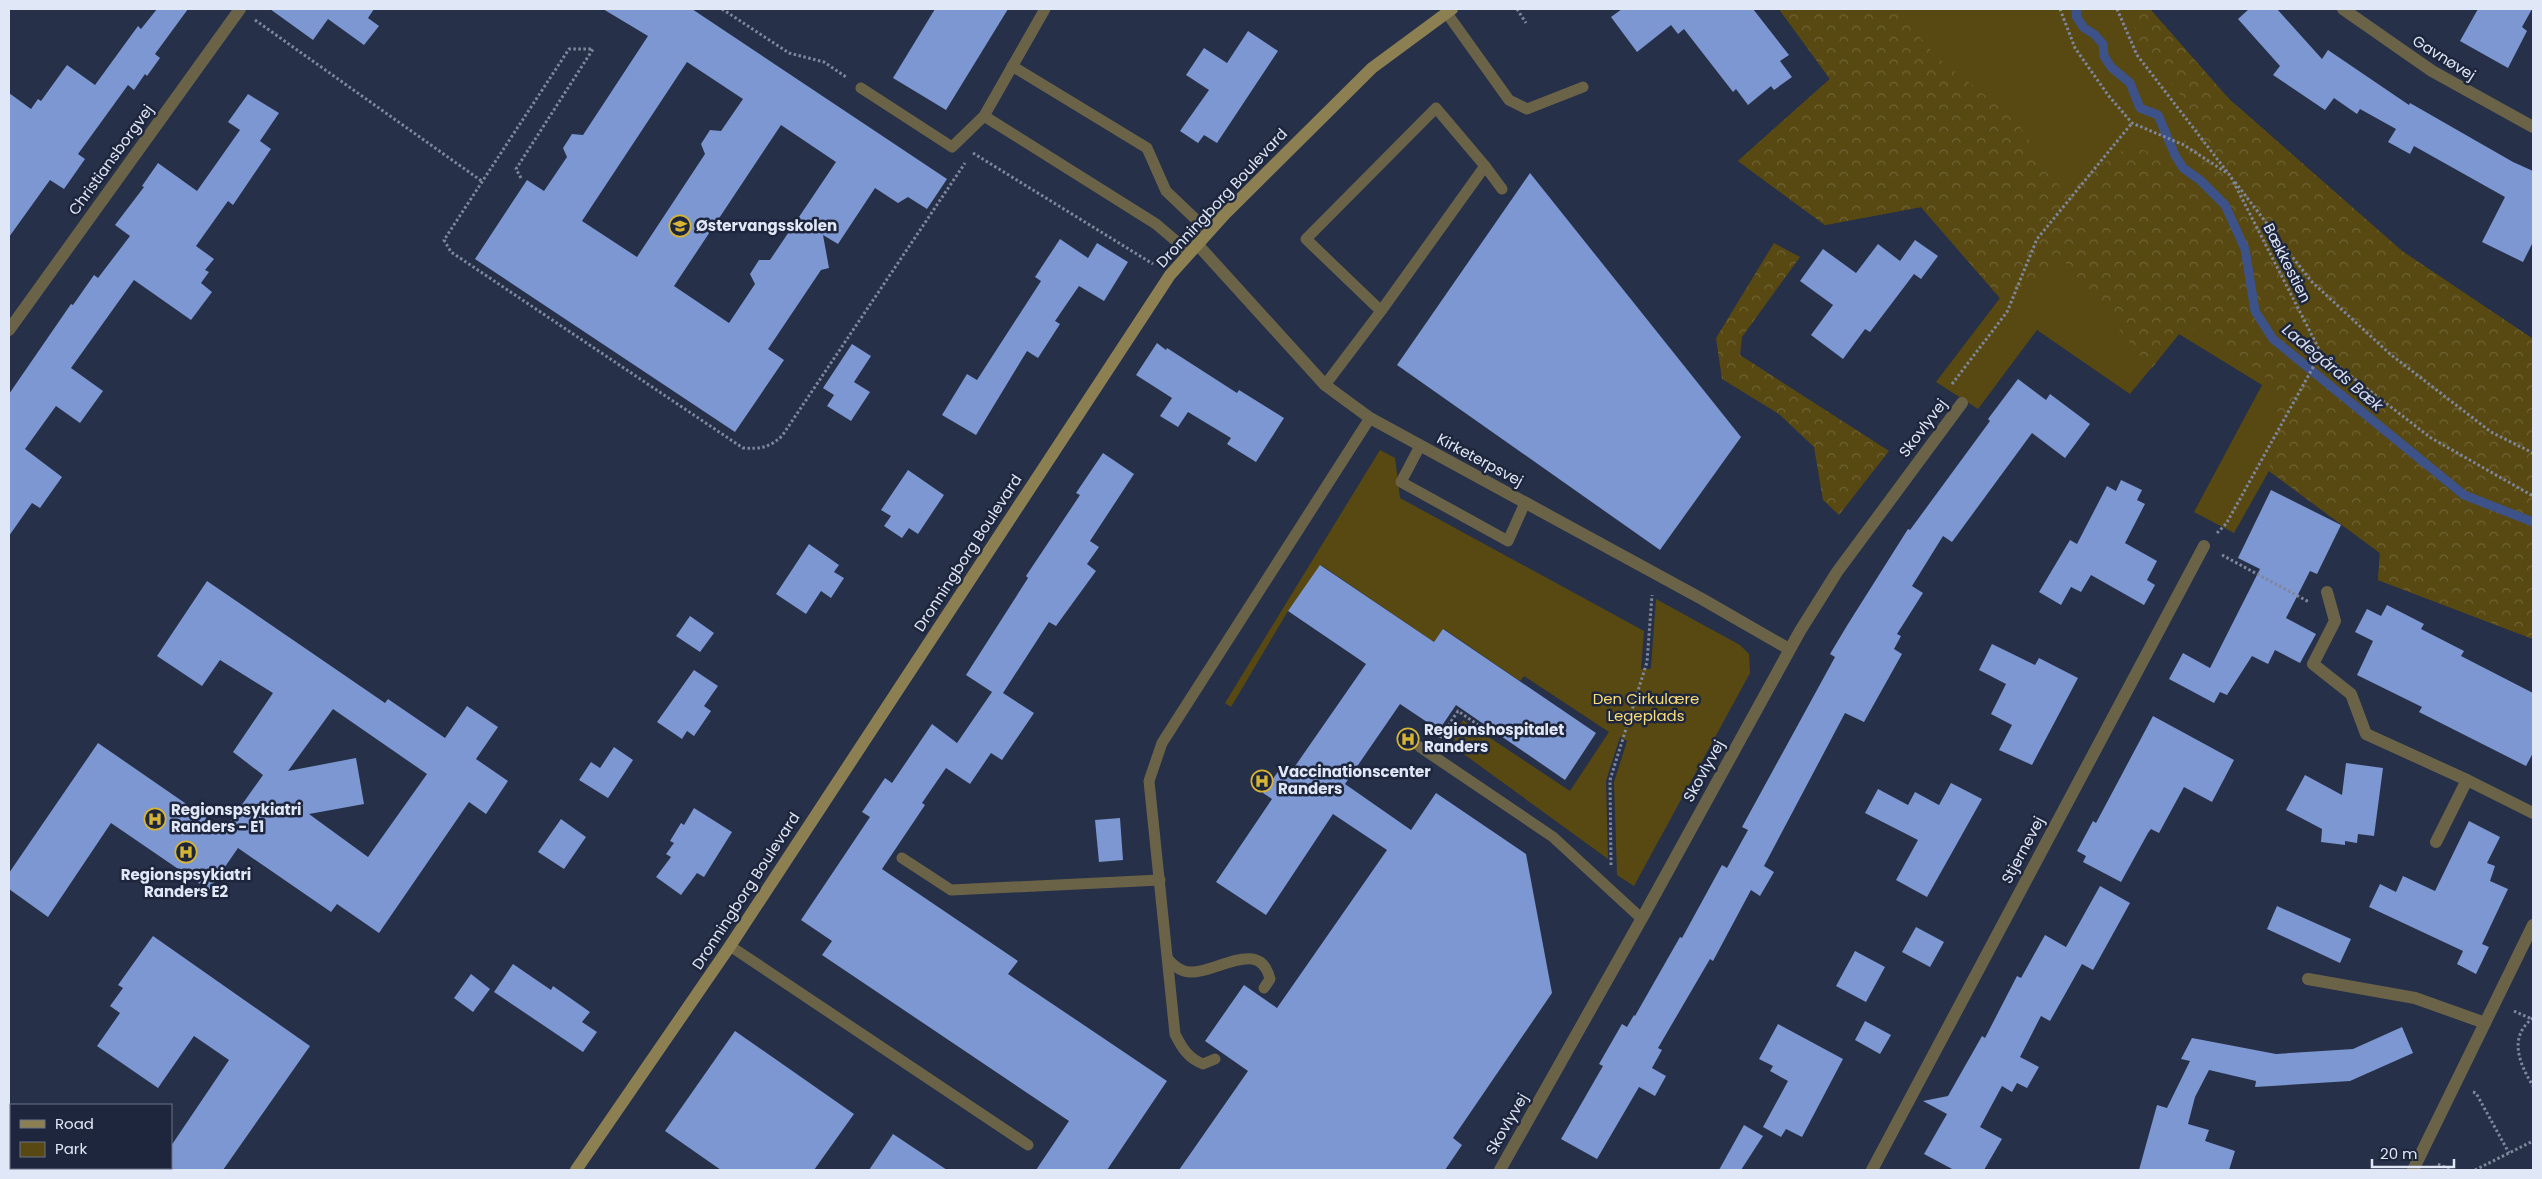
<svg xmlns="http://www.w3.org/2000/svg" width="2542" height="1179" viewBox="0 0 2542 1179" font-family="Poppins,sans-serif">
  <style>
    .green { fill: #584912 }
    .forest { fill: url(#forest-crowns) }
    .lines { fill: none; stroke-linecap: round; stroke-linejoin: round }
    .stream { stroke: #3c5289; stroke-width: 9 }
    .building { fill: #7d97d3; fill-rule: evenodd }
    .path { stroke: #7e879b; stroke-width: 3; stroke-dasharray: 2.5 2.5; stroke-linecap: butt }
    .lane { stroke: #6b6348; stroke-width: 11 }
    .street { stroke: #6b6348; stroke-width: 12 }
    .secondary { stroke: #8c7f52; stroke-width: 12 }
    .labels { text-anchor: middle; stroke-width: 5; stroke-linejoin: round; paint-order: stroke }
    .street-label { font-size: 15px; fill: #e0e7f6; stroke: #1d263d }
    .poi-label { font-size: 15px; font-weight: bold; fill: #e0e7f6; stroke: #1d263d; text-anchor: start }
    .park-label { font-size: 15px; fill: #fadd79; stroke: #1d263d }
    .water-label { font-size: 16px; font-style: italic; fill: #d7dff0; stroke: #1d263d }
  </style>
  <defs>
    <pattern id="forest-crowns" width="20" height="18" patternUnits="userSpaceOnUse" patternTransform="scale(1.25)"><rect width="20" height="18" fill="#584912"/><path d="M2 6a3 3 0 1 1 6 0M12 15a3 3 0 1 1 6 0" fill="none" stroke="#706335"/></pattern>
  </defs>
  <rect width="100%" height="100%" fill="#263048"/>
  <g class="green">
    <path d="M 1779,9 L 2150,9 L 2229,99 L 2402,251 L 2533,339 L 2533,639 L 2378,580 L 2380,553 L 2269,471 L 2234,533 L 2194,512 L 2262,385 L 2179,334 L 2130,394 L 2037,330 L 1978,409 L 1936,382 L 2000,298 L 1921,207 L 1825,225 L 1738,161 L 1830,79 Z"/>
    <path d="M 1380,450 L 1395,458 L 1400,498 L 1644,631 L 1641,669 L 1650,669 L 1651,667 L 1656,599 L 1740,645 L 1749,654 L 1750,673 L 1634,886 L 1617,875 L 1614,782 L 1627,741 L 1620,737 L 1606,781 L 1608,859 L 1454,747 L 1455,732 L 1463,720 L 1570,791 L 1609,732 L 1524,676 L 1520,681 L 1444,629 L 1434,642 L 1321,565 L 1288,611 L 1231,707 L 1225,703 Z"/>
  </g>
  <g class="forest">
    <path d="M 1779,9 L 1895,9 L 1939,59 L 2015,119 L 2062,190 L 2130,146 L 2166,157 L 2197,130 L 2179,93 L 2140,41 L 2127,9 L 2150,9 L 2229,99 L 2402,251 L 2533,339 L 2533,639 L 2378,580 L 2380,553 L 2269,471 L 2278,414 L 2271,382 L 2205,326 L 2179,334 L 2151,369 L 2066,263 L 2000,298 L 1921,207 L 1825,225 L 1738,161 L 1830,79 Z"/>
    <path d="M 1774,243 L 1800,257 L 1742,337 L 1740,355 L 1889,451 L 1839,515 L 1823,500 L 1814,447 L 1779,414 L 1722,379 L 1716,338 Z"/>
  </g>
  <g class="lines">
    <path class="stream" d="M 2077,9 L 2076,16 L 2084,28 L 2094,34 L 2103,44 L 2104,56 L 2111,67 L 2130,83 L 2140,108 L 2158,115 L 2175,155 L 2183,168 L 2200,180 L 2225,205 L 2245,249 L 2255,311 L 2273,339 L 2464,495 L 2533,522"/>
  </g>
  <g class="building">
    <path d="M 157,9 L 188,9 L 155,54 L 160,58 L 147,76 L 145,74 L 134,90 L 128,85 L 78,154 L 85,159 L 64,189 L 50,180 L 9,237 L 9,93 L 31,109 L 38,99 L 41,101 L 67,65 L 95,85 L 138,26 L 141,29 Z"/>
    <path d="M 270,9 L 374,9 L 368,18 L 379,26 L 364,45 L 328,19 L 313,40 Z"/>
    <path d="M 603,9 L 692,9 L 947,179 L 927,209 L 908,197 L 898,203 L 875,188 L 838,244 L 823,235 L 829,268 L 821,270 L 768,349 L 784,360 L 735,432 L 475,259 L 527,180 L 544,191 L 567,157 L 563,148 L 572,134 L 583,135 L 648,36 ZM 687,62 L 743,99 L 721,131 L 710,130 L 701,144 L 705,154 L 637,257 L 582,221 ZM 781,125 L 836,162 L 770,260 L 759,260 L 750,274 L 755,284 L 729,323 L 674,286 Z"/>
    <path d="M 935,9 L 1008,9 L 946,110 L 893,78 Z"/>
    <path d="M 1622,9 L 1753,9 L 1789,55 L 1780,61 L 1792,77 L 1774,90 L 1771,86 L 1748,105 L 1736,89 L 1733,92 L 1684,29 L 1678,34 L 1671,25 L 1637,52 L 1611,17 Z"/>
    <path d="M 2249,9 L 2277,9 L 2322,59 L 2328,50 L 2409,105 L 2410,103 L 2513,162 L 2533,171 L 2533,242 L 2523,262 L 2482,242 L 2505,197 L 2414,146 L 2410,154 L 2388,142 L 2396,129 L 2360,109 L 2357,114 L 2334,98 L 2325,110 L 2273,75 L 2280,66 L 2238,19 Z"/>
    <path d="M 2478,9 L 2532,9 L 2522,27 L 2527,31 L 2508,68 L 2460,41 Z"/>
    <path d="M 1248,31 L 1278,51 L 1217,143 L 1204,135 L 1198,143 L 1180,131 L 1209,90 L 1186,75 L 1204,48 L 1227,63 Z"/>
    <path d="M 248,94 L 279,113 L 260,141 L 271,149 L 233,205 L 228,201 L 196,246 L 214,259 L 205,270 L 209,272 L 201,283 L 212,292 L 191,320 L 134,280 L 71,368 L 103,391 L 80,423 L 56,406 L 25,449 L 62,477 L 40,508 L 32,503 L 9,536 L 9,394 L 71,304 L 73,305 L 94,275 L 98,278 L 130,236 L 115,225 L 144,187 L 142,186 L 158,163 L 197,191 L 240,130 L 228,122 Z"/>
    <path d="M 1530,173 L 1741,437 L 1660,550 L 1397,365 Z"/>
    <path d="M 1060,239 L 1088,258 L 1097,243 L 1128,262 L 1104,301 L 1079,286 L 1055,321 L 1060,324 L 1038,358 L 1027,351 L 976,435 L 942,415 L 967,374 L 977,380 L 1041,281 L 1035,277 Z"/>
    <path d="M 1915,240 L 1938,256 L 1921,279 L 1914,274 L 1870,332 L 1865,329 L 1843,359 L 1811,335 L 1833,305 L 1800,281 L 1823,249 L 1856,273 L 1878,244 L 1900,261 Z"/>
    <path d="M 1157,343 L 1166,350 L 1167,348 L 1237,393 L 1239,390 L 1284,418 L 1256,462 L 1227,444 L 1231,438 L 1188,412 L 1178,427 L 1160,416 L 1172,398 L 1136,375 Z"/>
    <path d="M 852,344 L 871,356 L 854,382 L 870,392 L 851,421 L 827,406 L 834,395 L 823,388 Z"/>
    <path d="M 2018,379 L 2046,400 L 2050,394 L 2090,424 L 2065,458 L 2032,433 L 1952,542 L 1943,536 L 1912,586 L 1923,593 L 1897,634 L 1901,636 L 1894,649 L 1902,654 L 1864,722 L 1845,713 L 1764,866 L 1774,872 L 1760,896 L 1751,890 L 1713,961 L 1710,959 L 1658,1048 L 1662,1050 L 1652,1068 L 1666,1076 L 1655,1096 L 1639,1087 L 1597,1159 L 1561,1139 L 1603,1066 L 1599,1064 L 1622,1024 L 1627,1027 L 1634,1015 L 1635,1016 L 1680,937 L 1682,938 L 1722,865 L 1727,868 L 1748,830 L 1742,827 L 1835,657 L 1830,654 L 1848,624 L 1908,529 L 1910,530 L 1990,421 L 1988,419 Z"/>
    <path d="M 1103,453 L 1134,474 L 1090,541 L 1099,547 L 1087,564 L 1096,571 L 1056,626 L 1049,622 L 1003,693 L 1034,713 L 1002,760 L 991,753 L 970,784 L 946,768 L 922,803 L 925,805 L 882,869 L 1018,961 L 1008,974 L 1167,1081 L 1107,1170 L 1036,1170 L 1069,1121 L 822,955 L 832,941 L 801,920 L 870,817 L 862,812 L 885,778 L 892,783 L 932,724 L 957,743 L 992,692 L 966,675 L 1028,578 L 1026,576 L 1080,495 L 1076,493 Z"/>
    <path d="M 908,470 L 944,495 L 918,534 L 909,528 L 902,538 L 884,526 L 891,516 L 881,510 Z"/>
    <path d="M 2121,480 L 2142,490 L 2137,500 L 2145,504 L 2125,543 L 2157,561 L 2147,580 L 2155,585 L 2144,605 L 2091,575 L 2081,592 L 2071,587 L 2061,605 L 2039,592 L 2070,540 L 2077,544 L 2107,486 L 2116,491 Z"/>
    <path d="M 2271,490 L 2341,525 L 2317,574 L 2310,571 L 2286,618 L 2316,634 L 2300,663 L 2275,650 L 2268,664 L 2252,656 L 2227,695 L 2220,692 L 2214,703 L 2169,679 L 2183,653 L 2210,668 L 2260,569 L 2238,558 Z"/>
    <path d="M 809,544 L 839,565 L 834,572 L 844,578 L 831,598 L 821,591 L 806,614 L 776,594 Z"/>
    <path d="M 1320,565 L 1434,642 L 1443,629 L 1596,733 L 1565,780 L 1456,705 L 1439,730 L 1400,704 L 1345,784 L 1411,830 L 1436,793 L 1526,854 L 1552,993 L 1453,1138 L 1462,1145 L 1445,1170 L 1179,1170 L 1248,1071 L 1205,1041 L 1244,985 L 1277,1008 L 1387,850 L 1333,814 L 1266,915 L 1216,882 L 1272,799 L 1263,793 L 1282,766 L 1291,772 L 1366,664 L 1288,611 Z"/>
    <path d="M 207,581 L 385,703 L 388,699 L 445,738 L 467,706 L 498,727 L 476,759 L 508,781 L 486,814 L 469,802 L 379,933 L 337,904 L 331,912 L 238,848 L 209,890 L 111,823 L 48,917 L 9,889 L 9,873 L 98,743 L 224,830 L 263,775 L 233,752 L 273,693 L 220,660 L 202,686 L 157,656 ZM 333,709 L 427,774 L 368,857 L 309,814 L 364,804 L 356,758 L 288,771 Z"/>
    <path d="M 2387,605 L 2424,624 L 2421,629 L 2464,651 L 2461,656 L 2533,693 L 2533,753 L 2526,766 L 2419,712 L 2422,707 L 2357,675 L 2373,641 L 2355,632 L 2367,609 L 2381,616 Z"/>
    <path d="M 690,616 L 714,633 L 700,652 L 676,636 Z"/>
    <path d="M 1992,644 L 2035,665 L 2039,658 L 2078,678 L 2032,765 L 1999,750 L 2012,725 L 1991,714 L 2006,684 L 1979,670 Z"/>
    <path d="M 694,670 L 718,686 L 704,706 L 711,711 L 694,736 L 687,731 L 682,739 L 657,722 Z"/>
    <path d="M 2153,716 L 2234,760 L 2212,802 L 2184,787 L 2159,833 L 2151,829 L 2148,833 L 2121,882 L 2083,862 L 2086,856 L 2077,851 L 2093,821 L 2096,823 Z"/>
    <path d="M 614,747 L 633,760 L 608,798 L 579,780 L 591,762 L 600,768 Z"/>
    <path d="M 2346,763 L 2383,768 L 2374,836 L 2358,834 L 2357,843 L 2345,841 L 2345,845 L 2321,842 L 2322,829 L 2286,810 L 2305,775 L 2342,795 Z"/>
    <path d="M 1951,783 L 1982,799 L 1927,897 L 1896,880 L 1918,840 L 1865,813 L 1878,789 L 1908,805 L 1915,792 L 1939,805 Z"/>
    <path d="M 694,808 L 732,832 L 704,877 L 697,873 L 681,895 L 656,877 L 671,857 L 666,854 L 674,843 L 670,841 L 681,823 L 684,825 Z"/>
    <path d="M 1120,818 L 1123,860 L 1099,862 L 1095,820 Z"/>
    <path d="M 561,819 L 586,837 L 564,869 L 538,852 Z"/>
    <path d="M 2469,821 L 2500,837 L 2487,863 L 2495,866 L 2490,881 L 2508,889 L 2482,944 L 2489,947 L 2476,974 L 2457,964 L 2463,951 L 2369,907 L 2380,884 L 2396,892 L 2403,876 L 2435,891 Z"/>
    <path d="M 2100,886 L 2130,903 L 2093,970 L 2082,964 L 2050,1021 L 2041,1016 L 2020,1057 L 2039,1067 L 2027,1088 L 2017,1083 L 2012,1092 L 2002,1086 L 1980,1127 L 2002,1139 L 1984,1170 L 1954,1170 L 1924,1154 L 1947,1114 L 1923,1101 L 1948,1096 L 1982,1036 L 1985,1038 L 2017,976 L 2021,978 L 2045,935 L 2066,947 Z"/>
    <path d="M 2277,906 L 2351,939 L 2340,963 L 2267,929 Z"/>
    <path d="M 1916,927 L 1944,942 L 1930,967 L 1902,952 Z"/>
    <path d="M 153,936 L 310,1046 L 223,1170 L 171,1170 L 171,1146 L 229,1060 L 194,1036 L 158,1088 L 97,1046 L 120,1013 L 110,1006 L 123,988 L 118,985 Z"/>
    <path d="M 1855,951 L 1885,967 L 1866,1002 L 1836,986 Z"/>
    <path d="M 513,964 L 551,990 L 553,986 L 590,1012 L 582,1022 L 597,1032 L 583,1052 L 494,992 Z"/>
    <path d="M 471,974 L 490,989 L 473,1012 L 454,998 Z"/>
    <path d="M 1865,1021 L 1891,1035 L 1880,1054 L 1855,1040 Z"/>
    <path d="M 1778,1024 L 1843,1059 L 1802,1137 L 1786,1129 L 1781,1137 L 1763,1127 L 1788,1081 L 1770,1071 L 1773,1066 L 1759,1059 Z"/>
    <path d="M 2402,1027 L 2413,1053 L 2350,1081 L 2255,1087 L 2256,1081 L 2209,1070 L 2195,1097 L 2188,1124 L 2209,1130 L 2205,1141 L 2235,1151 L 2229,1170 L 2139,1170 L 2157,1105 L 2167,1108 L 2190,1061 L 2181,1059 L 2192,1038 L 2276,1054 L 2353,1049 Z"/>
    <path d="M 735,1031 L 854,1114 L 814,1170 L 721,1170 L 665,1131 Z"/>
    <path d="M 1744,1125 L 1763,1136 L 1741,1170 L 1719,1170 Z"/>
    <path d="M 893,1134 L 947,1170 L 869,1170 Z"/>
  </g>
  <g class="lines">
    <g class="path">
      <path d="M 722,9 L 789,53 L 824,62 L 846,77"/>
      <path d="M 1517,9 L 1526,23"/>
      <path d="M 2060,9 L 2075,48 L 2108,95 L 2132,123 L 2184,145 L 2230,175 L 2321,353 L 2431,438 L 2533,496"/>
      <path d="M 2117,9 L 2137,55 L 2228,173"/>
      <path d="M 255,20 L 483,182"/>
      <path d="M 973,153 L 1153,264"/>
      <path d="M 521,178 L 516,169 L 593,49 L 569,49 L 444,240 L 451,252 L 743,448 C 760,449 769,448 782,436 L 965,163"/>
      <path d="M 2235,182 L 2311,281 L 2390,354 L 2491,432 L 2533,453"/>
      <path d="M 1952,384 L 2007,312 L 2037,239 L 2132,123"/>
      <path d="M 2217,533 L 2226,524 L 2321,353"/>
      <path d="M 2222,555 L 2309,602"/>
      <path d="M 1440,738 L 1458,711 L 1478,725"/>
      <path d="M 1611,865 L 1610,780 L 1647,662 L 1652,595"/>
      <path d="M 2514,1011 L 2532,1019"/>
      <path d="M 2533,1018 C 2508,1037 2519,1063 2533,1086"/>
      <path d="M 2473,1092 L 2476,1093 L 2509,1153"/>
      <path d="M 2438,1164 L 2451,1170"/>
      <path d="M 2475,1170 L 2533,1141"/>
    </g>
    <g class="lane">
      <path d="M 1446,12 L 1509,100 L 1527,109 L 1583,87"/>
      <path d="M 1012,66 L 1147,148 L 1166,191 L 1208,231"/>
      <path d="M 861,88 L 952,147 L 984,116 L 1045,9"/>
      <path d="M 984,116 L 1156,224 L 1189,252"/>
      <path d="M 1485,166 L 1502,189"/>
      <path d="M 1325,385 L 1381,311 L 1485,166 L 1436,108 L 1306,239 L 1381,311"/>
      <path d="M 1420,446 L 1401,482 L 1508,541 L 1525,503"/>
      <path d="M 1420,747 L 1553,837 L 1642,919"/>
      <path d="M 902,858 L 951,890 L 1160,880"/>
      <path d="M 730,946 L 1028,1145"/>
      <path d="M 1168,959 C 1172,964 1178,969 1184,971 C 1211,979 1259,934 1270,979 L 1264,988"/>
      <path d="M 1215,1059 L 1203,1064 C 1188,1058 1182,1048 1175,1034 L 1149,781 L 1162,743 L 1370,418"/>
    </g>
    <g class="street">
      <path d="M 2343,9 L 2432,71 L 2533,127"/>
      <path d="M 1197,244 L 1325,385 L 1370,418 L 1702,599 L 1789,649"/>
      <path d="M 9,330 L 240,9"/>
      <path d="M 2327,592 L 2335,621 L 2313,664 L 2351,694 L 2366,734 L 2467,780 L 2533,813"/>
      <path d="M 2436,842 L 2467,780"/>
      <path d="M 2308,979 L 2415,998 L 2485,1023"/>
      <path d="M 1500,1170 L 1646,911 L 1800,631 L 1837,572 L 1962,403"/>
      <path d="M 1872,1170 L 2204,546"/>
      <path d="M 2413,1170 L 2533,925"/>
    </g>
    <path class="secondary" d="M 576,1170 L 730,946 L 1170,275 L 1225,214 L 1372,68 L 1452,9"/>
  </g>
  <defs>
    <g id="school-ring" transform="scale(1.125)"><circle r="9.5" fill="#1d263d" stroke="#d7b534" stroke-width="1.5"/><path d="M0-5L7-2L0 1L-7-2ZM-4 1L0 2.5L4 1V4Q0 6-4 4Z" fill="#d7b534"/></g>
    <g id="hospital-ring" transform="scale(1.125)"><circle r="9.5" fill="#1d263d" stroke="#d7b534" stroke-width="1.5"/><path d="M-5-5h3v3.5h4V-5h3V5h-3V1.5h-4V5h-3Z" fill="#d7b534"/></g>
  </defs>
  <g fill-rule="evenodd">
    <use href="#school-ring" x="680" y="226"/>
    <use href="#hospital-ring" x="1408" y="739"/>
    <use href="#hospital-ring" x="1262" y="781"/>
    <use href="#hospital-ring" x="155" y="819"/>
    <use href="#hospital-ring" x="186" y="852"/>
  </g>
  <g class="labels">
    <g class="street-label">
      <text transform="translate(2444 58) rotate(32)" y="5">Gavnøvej</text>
      <text transform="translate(111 160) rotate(-54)" y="5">Christiansborgvej</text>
      <text transform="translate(1222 198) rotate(-47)" y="5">Dronningborg Boulevard</text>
      <text transform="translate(2287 263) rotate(63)" y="5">Bækkestien</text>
      <text transform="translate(1923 428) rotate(-53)" y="5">Skovlyvej</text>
      <text transform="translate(1480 460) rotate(28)" y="5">Kirketerpsvej</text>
      <text transform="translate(968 553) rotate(-57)" y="5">Dronningborg Boulevard</text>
      <text transform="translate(1704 771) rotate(-61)" y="5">Skovlyvej</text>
      <text transform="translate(2023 850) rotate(-62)" y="5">Stjernevej</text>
      <text transform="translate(746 891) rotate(-57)" y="5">Dronningborg Boulevard</text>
      <text transform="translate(1507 1124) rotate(-60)" y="5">Skovlyvej</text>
    </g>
    <g class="poi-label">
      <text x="696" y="231">Østervangsskolen</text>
      <text x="1424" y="735">Regionshospitalet<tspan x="1424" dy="17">Randers</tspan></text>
      <text x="1278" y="777">Vaccinationscenter<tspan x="1278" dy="17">Randers</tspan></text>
      <text x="171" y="815">Regionspsykiatri<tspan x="171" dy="17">Randers - E1</tspan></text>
      <text x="186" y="880" text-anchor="middle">Regionspsykiatri<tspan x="186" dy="17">Randers E2</tspan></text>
    </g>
    <g class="park-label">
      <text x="1646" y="704">Den Cirkulære<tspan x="1646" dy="17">Legeplads</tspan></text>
    </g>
    <g class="water-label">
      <text transform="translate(2333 367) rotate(40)" y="6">Ladegårds Bæk</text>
    </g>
  </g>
  <rect width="2542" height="1179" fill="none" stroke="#e0e7f6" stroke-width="20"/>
  <rect x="10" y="1104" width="162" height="65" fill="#1d263d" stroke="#6b7387"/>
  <rect x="20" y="1120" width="25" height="8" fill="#8c7f52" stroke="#6b7387"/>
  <text x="55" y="1129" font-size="15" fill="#e0e7f6">Road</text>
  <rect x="20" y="1142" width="25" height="15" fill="#584912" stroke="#6b7387"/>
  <text x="55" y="1154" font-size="15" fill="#e0e7f6">Park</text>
  <path d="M2372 1159v8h82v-8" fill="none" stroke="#e0e7f6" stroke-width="2.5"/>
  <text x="2380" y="1159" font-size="15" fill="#e0e7f6" stroke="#1d263d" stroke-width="4" paint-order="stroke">20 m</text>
</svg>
